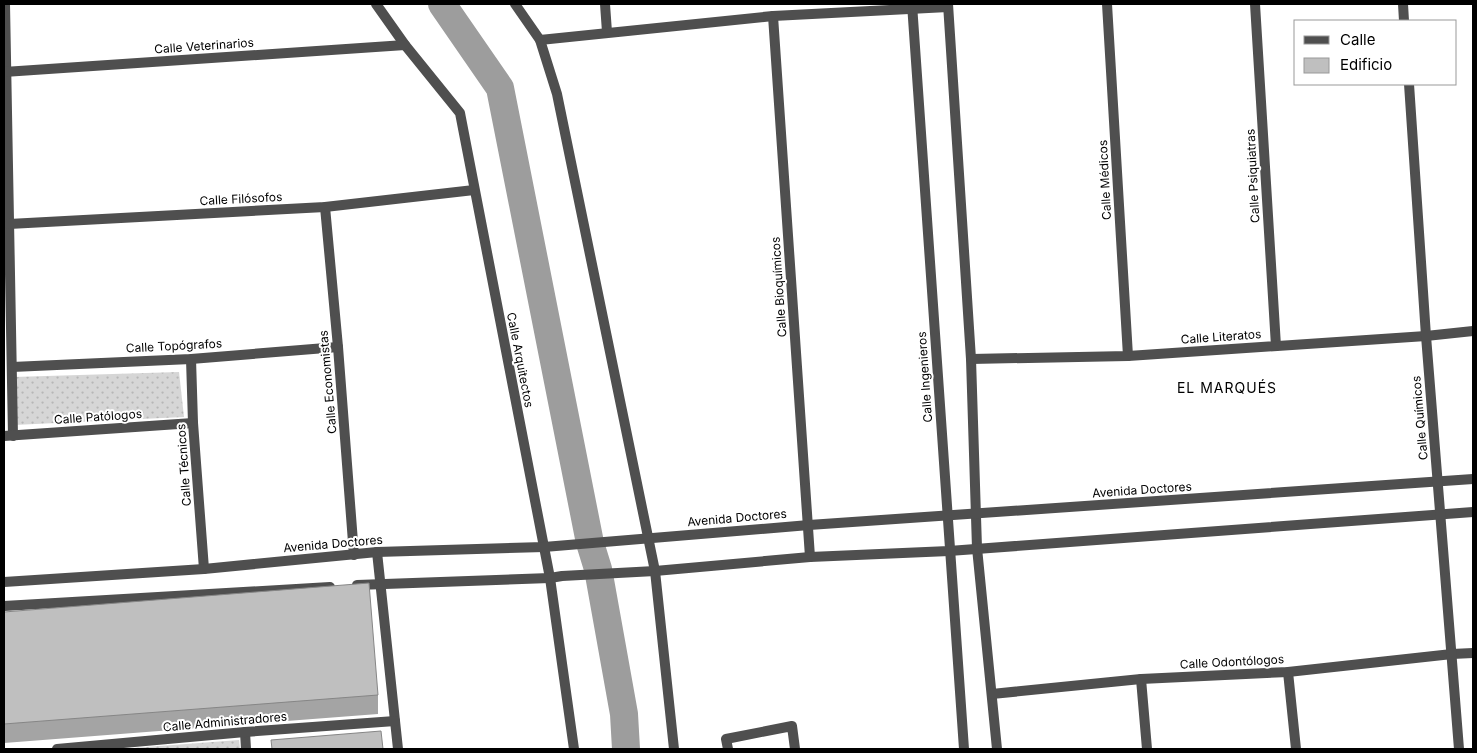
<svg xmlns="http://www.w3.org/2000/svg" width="1477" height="753" viewBox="0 0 1477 753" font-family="Inter,sans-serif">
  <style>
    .grass { fill: url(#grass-dots) }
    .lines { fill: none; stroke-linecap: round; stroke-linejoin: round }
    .canal { stroke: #9d9d9d; stroke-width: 28 }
    .service { stroke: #4f4f4f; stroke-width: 10 }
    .minor { stroke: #4f4f4f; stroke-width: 10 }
    .tertiary { stroke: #4f4f4f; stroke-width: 10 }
    .wall { fill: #a4a4a4 }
    .building { fill: #bfbfbf; stroke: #868686 }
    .labels { text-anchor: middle; stroke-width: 4; stroke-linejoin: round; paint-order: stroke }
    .street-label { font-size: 12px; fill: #000; stroke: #fff }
    .neighbourhood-label { font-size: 14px; letter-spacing: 1px; fill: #000; stroke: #fff }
  </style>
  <defs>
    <pattern id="grass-dots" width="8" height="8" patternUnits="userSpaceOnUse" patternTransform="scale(1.25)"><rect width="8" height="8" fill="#d6d6d6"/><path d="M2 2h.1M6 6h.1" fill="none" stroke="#b6b6b6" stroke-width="1.8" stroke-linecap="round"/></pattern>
  </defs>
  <rect width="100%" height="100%" fill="#fff"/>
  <g class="grass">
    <path d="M 179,372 L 184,417 L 14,425 L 13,377 Z"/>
    <path d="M 239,740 L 240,749 L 120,749 Z"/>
  </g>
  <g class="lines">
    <path class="canal" d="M 442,4 L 500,88 L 590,543 L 598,569 L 624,714 L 626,749"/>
    <path class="service" d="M 728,749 L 726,739 L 792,726 L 795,749"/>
    <g class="minor">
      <path d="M 5,4 L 13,436"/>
      <path d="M 376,4 L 405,45 L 460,113 L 550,578 L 574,749"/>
      <path d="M 605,4 L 607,32"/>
      <path d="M 912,4 L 964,749"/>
      <path d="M 948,4 L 971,359 L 977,548 L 997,749"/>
      <path d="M 1107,4 L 1128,356"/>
      <path d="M 1255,4 L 1276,346"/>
      <path d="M 773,16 L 810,557"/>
      <path d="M 540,40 L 773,16 L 948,7"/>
      <path d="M 4,72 L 405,45"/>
      <path d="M 325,207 L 338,347 L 354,555"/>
      <path d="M 9,224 L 325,207 L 474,190"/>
      <path d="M 191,359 L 193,423 L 204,569"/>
      <path d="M 971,359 L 1128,356 L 1426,336 L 1473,331"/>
      <path d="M 12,367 L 191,359 L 338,347"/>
      <path d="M 4,436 L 193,423"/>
      <path d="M 377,552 L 398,749"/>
      <path d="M 4,582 L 204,569 L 377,552 L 544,547 L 809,525 L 1473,479"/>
      <path d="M 357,585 L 550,578 L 562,576 L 655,571 L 810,557 L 949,551 L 1473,512"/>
      <path d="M 4,606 L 330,587"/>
      <path d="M 1288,672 L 1296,749"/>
      <path d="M 1141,679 L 1147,749"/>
      <path d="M 992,694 L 1141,679 L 1288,672 L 1452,654 L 1473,653"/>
      <path d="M 245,732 L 246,749"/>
      <path d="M 57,749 L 245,732 L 395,721"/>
    </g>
    <g class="tertiary">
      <path d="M 515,4 L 540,40 L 557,94 L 655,571 L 674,749"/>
      <path d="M 1403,4 L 1404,21"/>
      <path d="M 1409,84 L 1426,336 L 1459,749"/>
    </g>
  </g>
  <path class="wall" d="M 4,612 L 378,695 L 378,714 L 4,743 Z"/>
  <g class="building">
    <path d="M 369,583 L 378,695 L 4,724 L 4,612 Z"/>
    <path d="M 381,731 L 383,749 L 272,749 L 271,740 Z"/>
  </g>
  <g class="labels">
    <g class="street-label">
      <text transform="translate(204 46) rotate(-4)" y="4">Calle Veterinarios</text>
      <text transform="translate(1253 176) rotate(-93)" y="4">Calle Psiquiatras</text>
      <text transform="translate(1105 180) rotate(-93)" y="4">Calle Médicos</text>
      <text transform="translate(241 199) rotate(-3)" y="4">Calle Filósofos</text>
      <text transform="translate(779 287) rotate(-94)" y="4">Calle Bioquímicos</text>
      <text transform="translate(1221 337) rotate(-4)" y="4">Calle Literatos</text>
      <text transform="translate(174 346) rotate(-3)" y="4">Calle Topógrafos</text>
      <text transform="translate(520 360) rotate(79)" y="4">Calle Arquitectos</text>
      <text transform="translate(925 377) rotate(-94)" y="4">Calle Ingenieros</text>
      <text transform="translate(328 382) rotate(-95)" y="4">Calle Economistas</text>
      <text transform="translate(98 417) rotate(-4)" y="4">Calle Patólogos</text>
      <text transform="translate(1420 418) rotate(-95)" y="4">Calle Químicos</text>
      <text transform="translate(184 465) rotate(-94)" y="4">Calle Técnicos</text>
      <text transform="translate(1142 490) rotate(-4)" y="4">Avenida Doctores</text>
      <text transform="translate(737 518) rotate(-5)" y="4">Avenida Doctores</text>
      <text transform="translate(333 544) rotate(-5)" y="4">Avenida Doctores</text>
      <text transform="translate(1232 662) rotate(-3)" y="4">Calle Odontólogos</text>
      <text transform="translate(225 722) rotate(-5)" y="4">Calle Administradores</text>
    </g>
    <g class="neighbourhood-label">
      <text x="1227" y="393">EL MARQUÉS</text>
    </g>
  </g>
  <rect width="1477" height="753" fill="none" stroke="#000000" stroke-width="10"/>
  <rect x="1294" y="20" width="162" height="65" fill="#ffffff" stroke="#999999"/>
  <rect x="1304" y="36" width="25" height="8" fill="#4f4f4f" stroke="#999999"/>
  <text x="1340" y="45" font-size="15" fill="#000000">Calle</text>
  <rect x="1304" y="58" width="25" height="15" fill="#bfbfbf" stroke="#999999"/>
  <text x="1340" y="70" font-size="15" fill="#000000">Edificio</text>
</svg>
